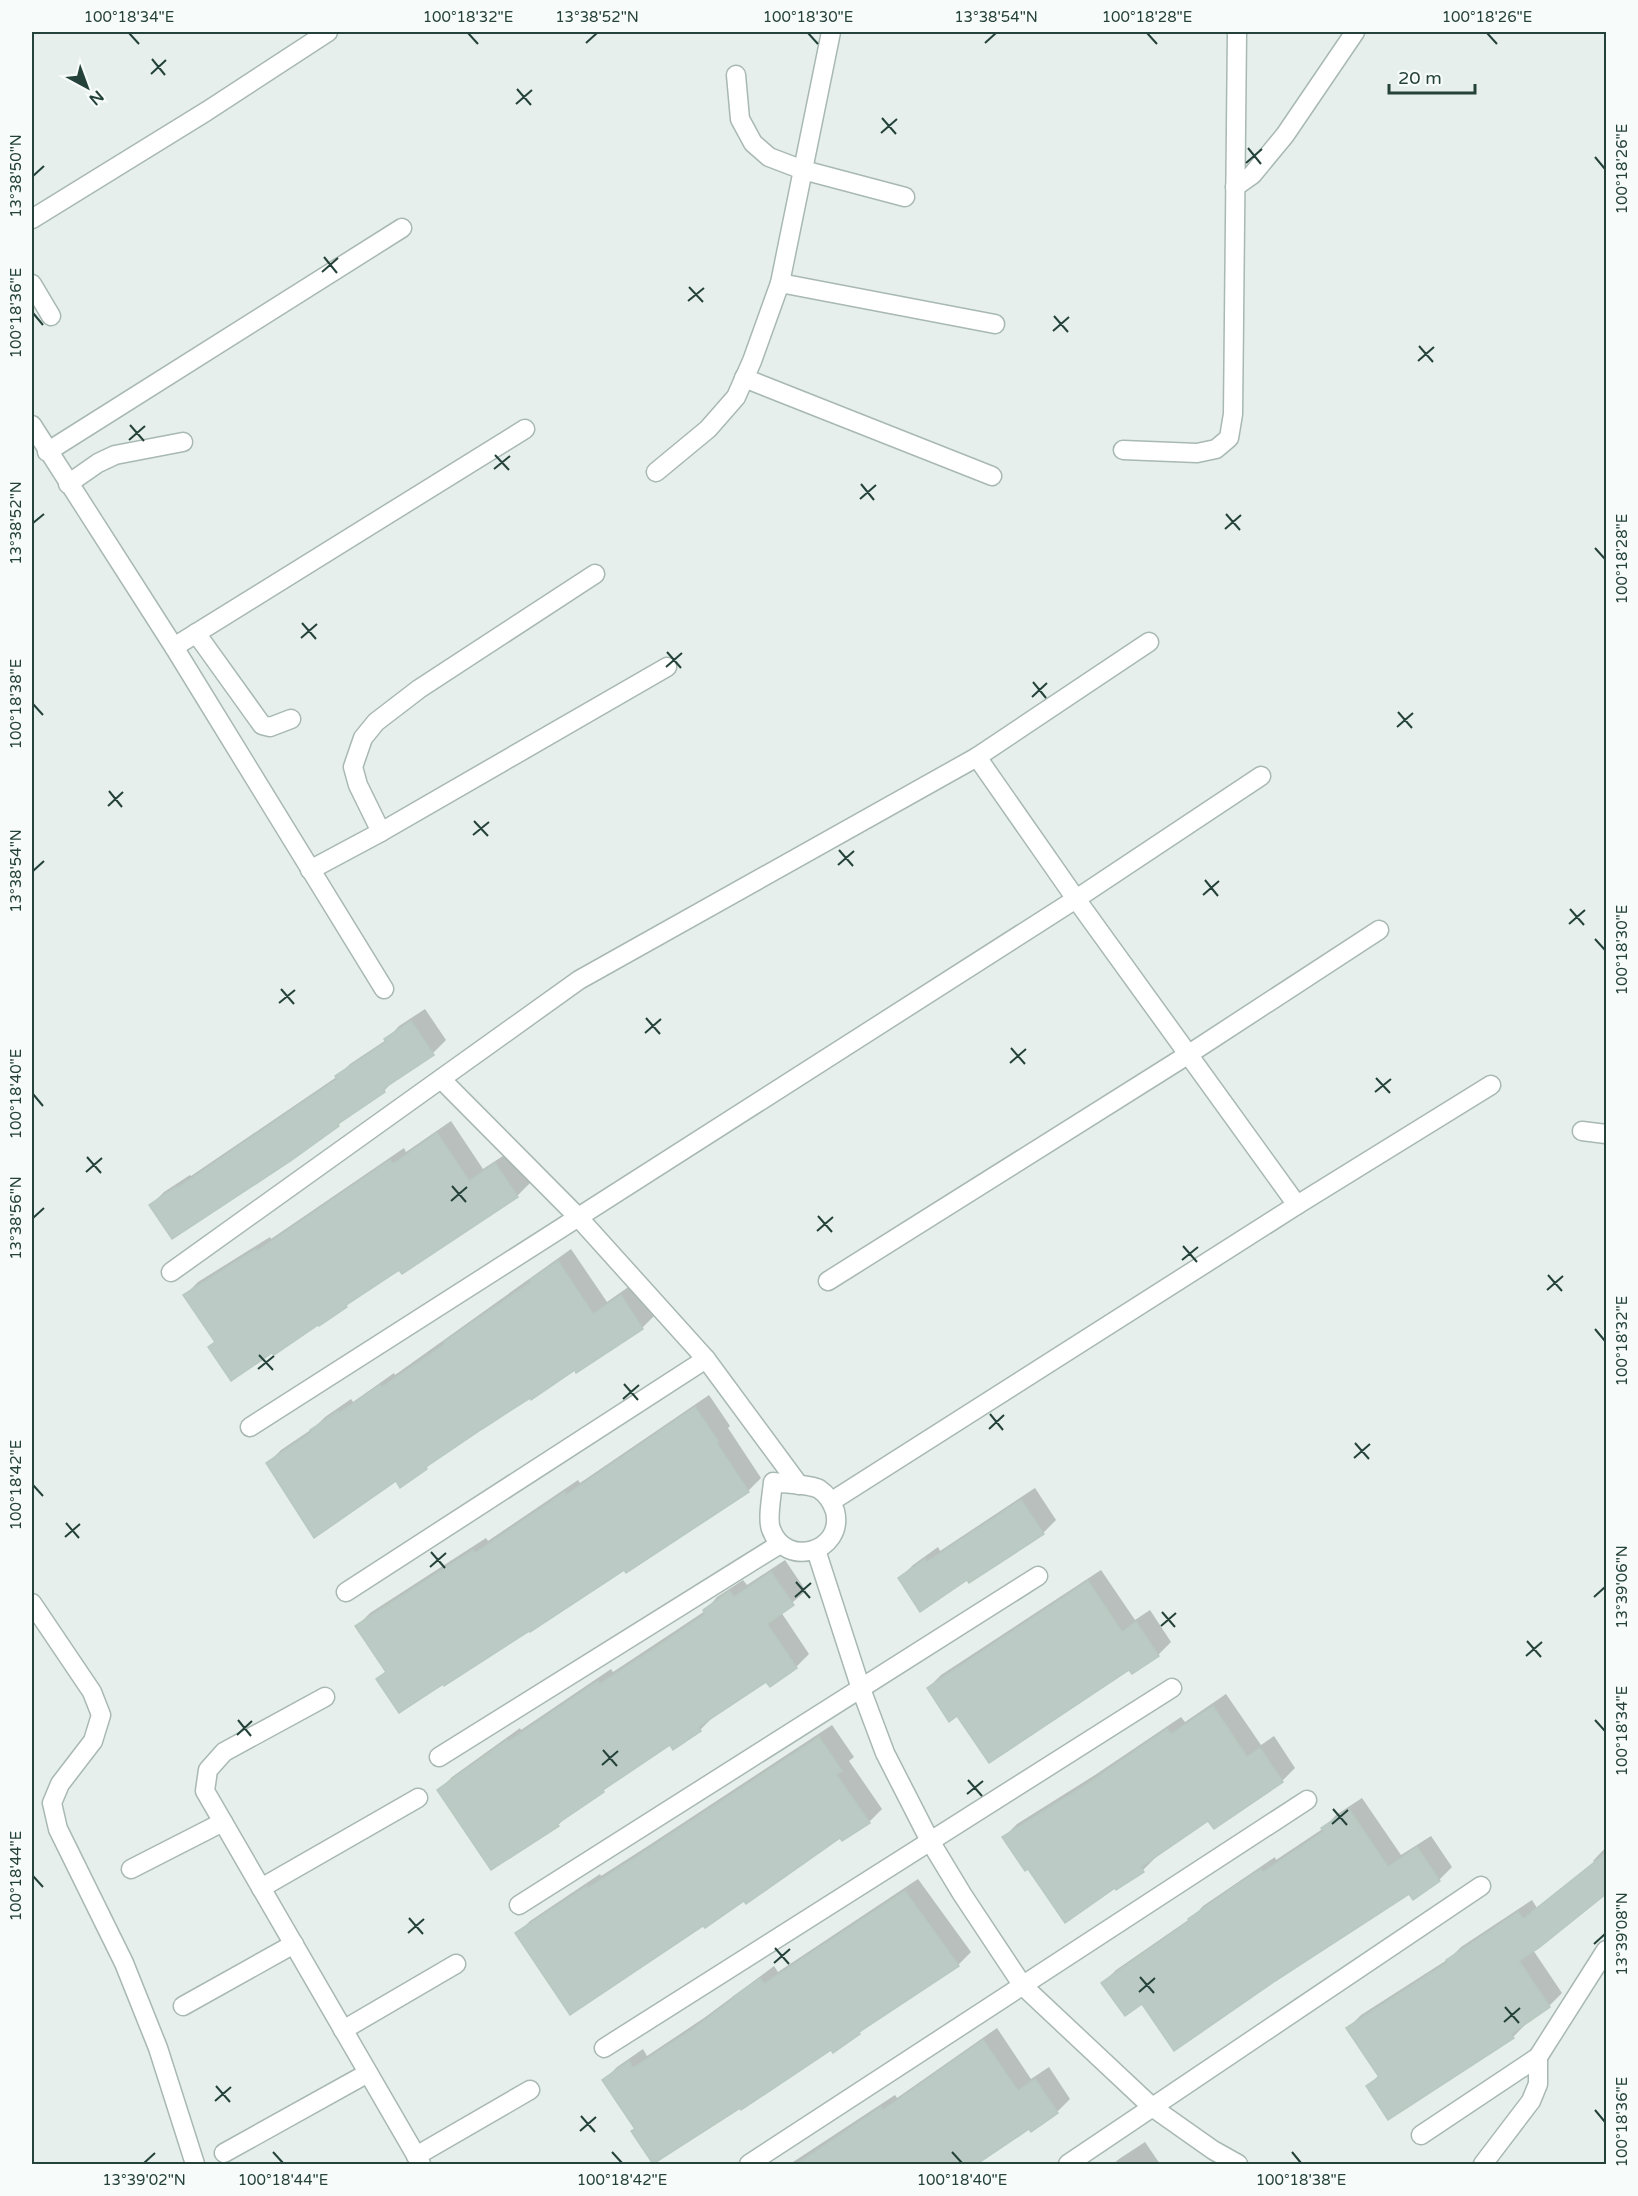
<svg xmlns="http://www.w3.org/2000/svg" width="1638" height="2196" viewBox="0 0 1638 2196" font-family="'Varela Round',sans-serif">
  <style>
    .shadow { fill: #0003 }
    .building { fill: #bbcac4; stroke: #b8c9c2; stroke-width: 1.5 }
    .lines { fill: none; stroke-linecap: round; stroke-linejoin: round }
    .minor-casing { stroke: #a8b8b2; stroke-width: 21 }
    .minor { stroke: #fff; stroke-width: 18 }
    .ticks { fill: none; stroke: #24423a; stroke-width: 2 }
    .neatline { fill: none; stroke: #24423a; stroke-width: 2 }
    .ticks-label { font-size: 15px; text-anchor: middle; fill: #24423a }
  </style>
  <rect width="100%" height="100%" fill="#e6efeb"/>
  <g class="shadow">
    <path d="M 425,1009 L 446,1040 L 433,1053 L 397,1077 L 384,1091 L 348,1115 L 338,1125 L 151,1205 L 164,1192 L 190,1175 L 191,1176 L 338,1076 L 350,1064 L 386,1040 L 399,1026 Z"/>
    <path d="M 451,1121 L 483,1169 L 509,1152 L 530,1183 L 517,1196 L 399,1268 L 354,1298 L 346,1306 L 319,1323 L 216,1341 L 185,1295 L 198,1282 L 270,1237 L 271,1239 L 404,1148 L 406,1152 Z"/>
    <path d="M 571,1249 L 607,1302 L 634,1283 L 655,1315 L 642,1328 L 576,1370 L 575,1368 L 530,1396 L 435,1458 L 426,1468 L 396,1479 L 268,1463 L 281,1450 L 315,1427 L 325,1417 L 351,1399 L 353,1402 L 394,1373 L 395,1375 Z"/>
    <path d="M 709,1395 L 730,1426 L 728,1428 L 761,1478 L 748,1491 L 624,1568 L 378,1679 L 387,1670 L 357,1626 L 370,1613 L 486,1538 L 488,1541 L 578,1480 L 580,1483 Z"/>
    <path d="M 1035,1488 L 1056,1520 L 1043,1533 L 900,1578 L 913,1565 L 938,1547 L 940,1551 Z"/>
    <path d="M 785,1560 L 806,1591 L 781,1612 L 809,1654 L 796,1667 L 767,1680 L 713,1717 L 700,1730 L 670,1743 L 612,1782 L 603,1791 L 568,1815 L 558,1825 L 439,1790 L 452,1777 L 520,1728 L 521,1730 L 611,1669 L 613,1672 L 675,1631 L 705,1611 L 717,1597 L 743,1580 L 747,1585 Z"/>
    <path d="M 1101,1570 L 1135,1620 L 1150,1610 L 1171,1642 L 1158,1655 L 1132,1672 L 1129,1668 L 958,1714 L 928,1688 L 941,1675 Z"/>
    <path d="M 1226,1694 L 1261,1745 L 1274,1736 L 1295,1768 L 1282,1781 L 1209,1819 L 1155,1856 L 1156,1857 L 1143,1870 L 1117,1888 L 1029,1866 L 1004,1837 L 1017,1824 L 1095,1775 L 1181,1717 L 1185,1722 Z"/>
    <path d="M 832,1725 L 854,1757 L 849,1761 L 882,1809 L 869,1822 L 840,1836 L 704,1924 L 517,1934 L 530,1921 L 600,1874 L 601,1876 L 648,1846 Z"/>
    <path d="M 1362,1798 L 1401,1855 L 1431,1836 L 1452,1867 L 1439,1880 L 1409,1892 L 1174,2049 L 1143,2002 L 1103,1983 L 1116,1970 L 1194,1916 L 1203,1906 L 1275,1857 L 1276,1860 L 1324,1828 L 1336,1815 Z"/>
    <path d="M 1606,1847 L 1606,1887 L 1533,1950 L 1562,1993 L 1549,2006 L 1525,2022 L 1526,2024 L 1513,2037 L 1368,2086 L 1379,2075 L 1348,2028 L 1361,2015 L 1450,1958 L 1461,1947 L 1532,1900 L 1537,1908 L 1594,1862 L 1593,1861 Z"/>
    <path d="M 918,1879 L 971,1952 L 958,1965 L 869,2024 L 859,2033 L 832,2048 L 636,2128 L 604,2080 L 617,2067 L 643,2049 L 647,2056 L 704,2018 L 774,1966 L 778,1972 Z"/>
    <path d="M 997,2028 L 1031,2079 L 1049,2067 L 1070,2099 L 1057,2112 L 1029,2127 L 971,2164 L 790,2164 L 895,2095 L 897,2098 Z"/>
    <path d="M 1145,2142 L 1160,2164 L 1113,2164 L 1119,2159 Z"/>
  </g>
  <g class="building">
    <path d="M 411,1021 L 434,1055 L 383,1089 L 385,1092 L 338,1124 L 339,1126 L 292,1160 L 172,1239 L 149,1205 L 176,1187 L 177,1188 L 337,1079 L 335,1076 L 386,1042 L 384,1039 Z"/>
    <path d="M 437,1133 L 469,1181 L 495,1163 L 518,1197 L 402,1274 L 399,1270 L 346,1305 L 347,1307 L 319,1326 L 318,1325 L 274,1355 L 272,1353 L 231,1381 L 208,1347 L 215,1342 L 183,1295 L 256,1249 L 257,1251 L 390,1160 L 393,1164 Z"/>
    <path d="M 558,1261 L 593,1314 L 621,1295 L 643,1329 L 576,1373 L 575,1370 L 531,1400 L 530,1398 L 482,1429 L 426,1467 L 427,1469 L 400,1488 L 396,1481 L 314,1538 L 266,1463 L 312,1432 L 310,1430 L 338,1411 L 339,1413 L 380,1385 L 382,1387 L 445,1344 L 444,1342 L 531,1282 L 530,1280 Z"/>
    <path d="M 695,1407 L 718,1441 L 716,1442 L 749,1492 L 626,1573 L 624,1570 L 530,1632 L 529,1631 L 444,1686 L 443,1684 L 399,1713 L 376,1679 L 386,1672 L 355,1626 L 473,1550 L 475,1553 L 565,1492 L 566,1495 Z"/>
    <path d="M 1021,1500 L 1044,1534 L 969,1583 L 967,1580 L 920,1612 L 898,1578 L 925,1559 L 927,1562 Z"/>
    <path d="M 771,1572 L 794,1605 L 767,1624 L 797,1668 L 770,1687 L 766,1682 L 698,1727 L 701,1731 L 673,1750 L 670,1745 L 603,1790 L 604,1792 L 557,1824 L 559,1826 L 491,1870 L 437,1790 L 507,1740 L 508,1742 L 598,1681 L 600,1684 L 661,1644 L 705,1614 L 703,1610 L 730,1591 L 734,1597 Z"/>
    <path d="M 1088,1581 L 1122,1632 L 1136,1622 L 1159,1656 L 1132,1674 L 1129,1670 L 989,1763 L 957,1716 L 949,1722 L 927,1688 Z"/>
    <path d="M 1213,1706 L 1247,1757 L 1260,1748 L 1283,1782 L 1214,1829 L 1208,1821 L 1141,1867 L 1144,1872 L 1116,1890 L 1115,1888 L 1065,1923 L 1028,1869 L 1025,1871 L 1002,1837 L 1081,1788 L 1167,1729 L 1171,1734 Z"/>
    <path d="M 819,1737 L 842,1771 L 836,1774 L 870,1823 L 842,1841 L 840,1838 L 746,1904 L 744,1901 L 705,1928 L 703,1926 L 570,2015 L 515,1933 L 587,1886 L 588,1888 L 633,1859 Z"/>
    <path d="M 1349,1809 L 1388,1867 L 1417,1847 L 1440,1881 L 1413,1900 L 1409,1894 L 1275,1981 L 1174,2051 L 1142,2004 L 1125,2016 L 1101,1983 L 1189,1921 L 1188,1919 L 1234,1887 L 1261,1869 L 1263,1872 L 1324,1831 L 1321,1828 Z"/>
    <path d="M 1606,1853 L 1606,1894 L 1540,1947 L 1519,1961 L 1550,2007 L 1511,2034 L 1514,2038 L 1388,2120 L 1366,2086 L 1379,2077 L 1346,2028 L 1448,1962 L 1446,1960 L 1518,1912 L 1523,1919 Z"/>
    <path d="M 905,1891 L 959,1966 L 859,2032 L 860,2034 L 833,2053 L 831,2050 L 741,2110 L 740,2108 L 653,2164 L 631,2131 L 635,2129 L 602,2080 L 629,2061 L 633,2068 L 690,2031 L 734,1998 L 733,1997 L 760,1978 L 764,1984 Z"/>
    <path d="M 983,2040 L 1018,2091 L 1035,2079 L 1058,2113 L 1031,2132 L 1029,2129 L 977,2164 L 797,2164 L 881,2107 L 883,2110 Z"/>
  </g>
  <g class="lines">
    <g class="minor-casing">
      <g id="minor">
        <path d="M 736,75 L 740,119 L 753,143 L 769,157 L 803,170 L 905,197"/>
        <path d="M 1235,187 L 1252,175 L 1285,135 L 1355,32"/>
        <path d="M 32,219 L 207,111 L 328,32"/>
        <path d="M 780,283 L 995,324"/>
        <path d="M 32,284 L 51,316"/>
        <path d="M 744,378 L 992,476"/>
        <path d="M 32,425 L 174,647 L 384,989"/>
        <path d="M 1123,450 L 1197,453 L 1216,449 L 1229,438 L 1233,414 L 1237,32"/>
        <path d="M 47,452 L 402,228"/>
        <path d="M 656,472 L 708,429 L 736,397 L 752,361 L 780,283 L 831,32"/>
        <path d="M 68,484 L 98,463 L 115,455 L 183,442"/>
        <path d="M 196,633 L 262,725 L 270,727 L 291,719"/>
        <path d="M 174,647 L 525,429"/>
        <path d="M 977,757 L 1076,899 L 1297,1205"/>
        <path d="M 381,832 L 358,785 L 353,767 L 363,738 L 376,722 L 419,689 L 595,574"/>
        <path d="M 310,870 L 381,832 L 667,667"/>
        <path d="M 442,1080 L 578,1217 L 706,1359 L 799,1485"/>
        <path d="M 1582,1131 L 1606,1134"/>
        <path d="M 171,1272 L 579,980 L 977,757 L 1149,642"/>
        <path d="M 828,1281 L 1189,1054 L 1379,930"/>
        <path d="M 250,1427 L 1076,899 L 1261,776"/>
        <path d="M 773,1482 C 785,1484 809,1484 819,1489 C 828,1495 832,1502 835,1511 C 845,1552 785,1569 771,1529 C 767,1519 772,1494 773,1482 Z"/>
        <path d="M 832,1501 L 1297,1205 L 1491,1085"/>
        <path d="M 816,1550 L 861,1689 L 885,1753 L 930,1841 L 962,1894 L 1023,1986 L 1152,2107 L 1213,2150 L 1238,2164"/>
        <path d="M 346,1592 L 706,1359"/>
        <path d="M 32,1603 L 92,1692 L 101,1715 L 93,1741 L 60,1784 L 52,1803 L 58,1829 L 124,1963 L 158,2048 L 195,2164"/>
        <path d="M 325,1697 L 224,1752 L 208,1770 L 205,1791 L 421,2164"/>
        <path d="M 439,1757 L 780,1544"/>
        <path d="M 131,1869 L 223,1822"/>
        <path d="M 261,1888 L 418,1798"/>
        <path d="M 519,1905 L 1038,1576"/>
        <path d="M 183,2006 L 294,1944"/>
        <path d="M 343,2030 L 456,1964"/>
        <path d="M 604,2048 L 1172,1688"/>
        <path d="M 1421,2135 L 1538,2057 L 1606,1950"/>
        <path d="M 224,2153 L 368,2073"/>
        <path d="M 416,2156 L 530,2090"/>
        <path d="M 749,2164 L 1307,1800"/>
        <path d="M 1068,2164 L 1481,1886"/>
        <path d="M 1483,2164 L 1531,2101 L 1538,2084 L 1538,2057"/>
      </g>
    </g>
    <use href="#minor" class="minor"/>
  </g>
  <path class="ticks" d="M 129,33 L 139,44M 468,33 L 478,44M 808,33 L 818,44M 1147,33 L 1157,44M 1487,33 L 1497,44M 586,43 L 597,33M 985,43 L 996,33M 152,59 L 165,75M 151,74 L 166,60M 517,89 L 531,105M 516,104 L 532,90M 882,118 L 896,134M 881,133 L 897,119M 1248,148 L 1261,164M 1595,157 L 1605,169M 1246,163 L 1262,149M 33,176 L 44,166M 324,257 L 337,273M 322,272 L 338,258M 689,287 L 703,302M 688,301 L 704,288M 33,313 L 43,325M 1054,316 L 1068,332M 1053,331 L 1069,317M 1419,346 L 1433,362M 1418,361 L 1434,347M 130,425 L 144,441M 129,440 L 145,426M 495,455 L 509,470M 494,469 L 510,456M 861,484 L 874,500M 860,499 L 876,485M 1226,514 L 1240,530M 33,523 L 44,514M 1225,529 L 1241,515M 1595,548 L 1605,559M 302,623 L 316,639M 301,638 L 317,624M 667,652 L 681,668M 666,667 L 682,653M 1033,682 L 1046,698M 1032,697 L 1047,683M 33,704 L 43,715M 1398,712 L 1412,728M 1397,727 L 1413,713M 109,791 L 122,807M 108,806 L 123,792M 474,821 L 488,836M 473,835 L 489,822M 839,850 L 853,866M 838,865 L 854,851M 33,871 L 44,861M 1205,880 L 1218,896M 1203,895 L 1219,881M 1570,909 L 1584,925M 1569,924 L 1585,910M 1595,939 L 1605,950M 281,989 L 294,1004M 279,1003 L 295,990M 646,1018 L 660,1034M 645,1033 L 661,1019M 1011,1048 L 1025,1064M 1010,1063 L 1026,1049M 1376,1078 L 1390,1093M 1375,1092 L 1391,1079M 33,1094 L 43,1106M 87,1157 L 101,1173M 86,1172 L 102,1158M 452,1186 L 466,1202M 451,1201 L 467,1187M 818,1216 L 832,1232M 33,1218 L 44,1208M 817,1231 L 833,1217M 1183,1246 L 1197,1262M 1182,1260 L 1198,1247M 1548,1275 L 1562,1291M 1547,1290 L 1563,1276M 1595,1329 L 1605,1341M 259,1355 L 273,1370M 258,1369 L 274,1356M 624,1384 L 638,1400M 623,1399 L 639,1385M 990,1414 L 1003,1430M 989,1429 L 1004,1415M 1355,1443 L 1369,1459M 1354,1458 L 1370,1444M 33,1485 L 43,1496M 66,1523 L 79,1538M 65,1537 L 80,1524M 431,1552 L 445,1568M 430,1567 L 446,1553M 796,1582 L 810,1598M 795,1597 L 811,1583M 1594,1597 L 1605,1587M 1162,1612 L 1175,1627M 1161,1626 L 1176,1613M 1527,1641 L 1541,1657M 1526,1656 L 1542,1642M 238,1720 L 251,1736M 1595,1720 L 1605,1731M 237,1735 L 252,1721M 603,1750 L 617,1766M 602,1765 L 618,1751M 968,1780 L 982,1796M 967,1794 L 983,1781M 1333,1809 L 1347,1825M 1332,1824 L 1348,1810M 33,1876 L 43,1887M 409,1918 L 423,1934M 408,1933 L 424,1919M 1594,1944 L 1605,1934M 775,1948 L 789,1964M 774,1963 L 790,1949M 1140,1977 L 1154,1993M 1139,1992 L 1155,1978M 1505,2007 L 1519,2023M 1504,2022 L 1520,2008M 216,2086 L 230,2102M 215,2101 L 231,2087M 1595,2110 L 1605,2122M 581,2116 L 595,2132M 580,2131 L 596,2117M 273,2152 L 283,2163M 612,2152 L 622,2163M 952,2152 L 962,2163M 1292,2152 L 1301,2163M 144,2163 L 155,2153"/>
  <rect width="1638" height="2196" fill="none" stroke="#f7fbf9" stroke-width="66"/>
  <g transform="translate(87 87) rotate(139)" stroke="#f7fbf9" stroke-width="4.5" paint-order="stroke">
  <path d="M0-4.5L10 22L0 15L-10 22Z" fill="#24423a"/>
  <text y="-9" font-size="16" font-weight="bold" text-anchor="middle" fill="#24423a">N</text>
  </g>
  <path d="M1389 84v9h86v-9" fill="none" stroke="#24423a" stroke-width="3"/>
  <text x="1398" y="84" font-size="18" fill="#24423a" stroke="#f7fbf9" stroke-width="4.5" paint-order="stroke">20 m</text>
  <rect x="33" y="33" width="1572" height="2130" class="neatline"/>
  <g class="ticks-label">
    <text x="129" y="22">100°18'34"E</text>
    <text x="468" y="22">100°18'32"E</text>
    <text x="597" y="22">13°38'52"N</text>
    <text x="808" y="22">100°18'30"E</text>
    <text x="996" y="22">13°38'54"N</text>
    <text x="1147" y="22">100°18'28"E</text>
    <text x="1487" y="22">100°18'26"E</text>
    <text transform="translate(1622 169) rotate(-90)" y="5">100°18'26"E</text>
    <text transform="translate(16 176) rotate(-90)" y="5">13°38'50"N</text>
    <text transform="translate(16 313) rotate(-90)" y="5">100°18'36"E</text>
    <text transform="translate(16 523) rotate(-90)" y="5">13°38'52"N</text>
    <text transform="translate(1622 559) rotate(-90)" y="5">100°18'28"E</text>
    <text transform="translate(16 704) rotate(-90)" y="5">100°18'38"E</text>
    <text transform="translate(16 871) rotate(-90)" y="5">13°38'54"N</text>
    <text transform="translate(1622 950) rotate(-90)" y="5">100°18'30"E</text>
    <text transform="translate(16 1094) rotate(-90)" y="5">100°18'40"E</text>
    <text transform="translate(16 1218) rotate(-90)" y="5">13°38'56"N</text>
    <text transform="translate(1622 1341) rotate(-90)" y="5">100°18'32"E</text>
    <text transform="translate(16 1485) rotate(-90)" y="5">100°18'42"E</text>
    <text transform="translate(1622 1587) rotate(-90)" y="5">13°39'06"N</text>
    <text transform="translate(1622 1731) rotate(-90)" y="5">100°18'34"E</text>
    <text transform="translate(16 1876) rotate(-90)" y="5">100°18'44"E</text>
    <text transform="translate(1622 1934) rotate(-90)" y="5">13°39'08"N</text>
    <text transform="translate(1622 2122) rotate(-90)" y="5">100°18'36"E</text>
    <text x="144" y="2185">13°39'02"N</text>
    <text x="283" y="2185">100°18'44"E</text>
    <text x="622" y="2185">100°18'42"E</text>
    <text x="962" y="2185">100°18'40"E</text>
    <text x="1301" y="2185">100°18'38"E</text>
  </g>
</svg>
